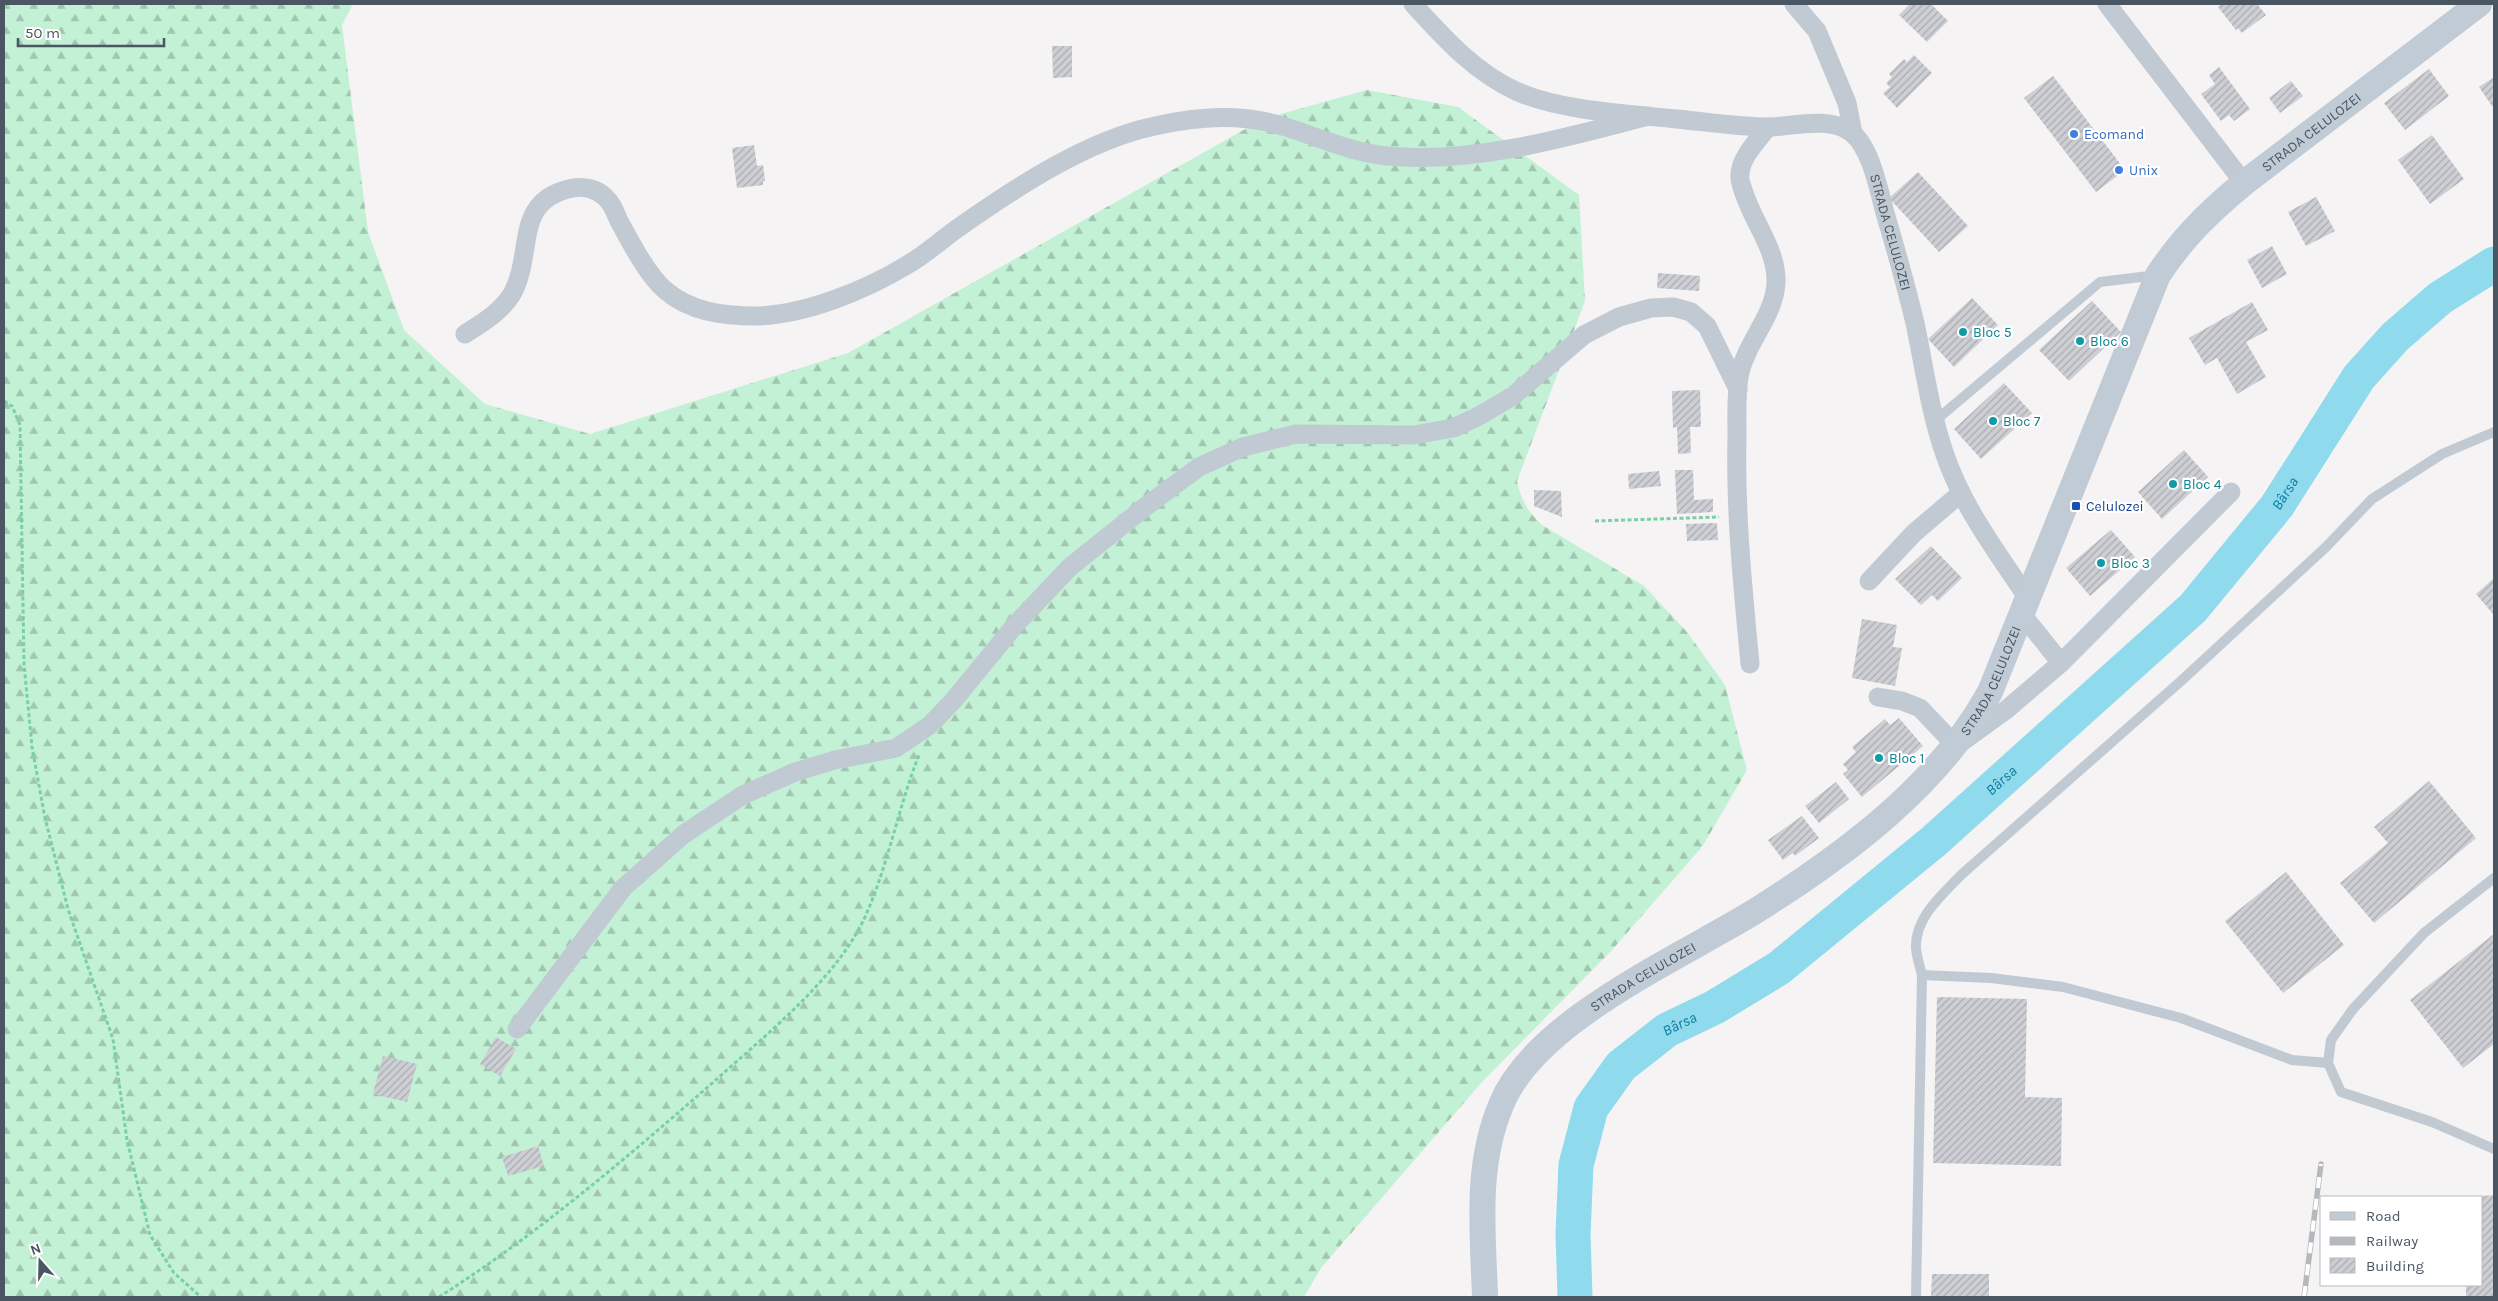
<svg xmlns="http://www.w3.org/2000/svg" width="2498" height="1301" viewBox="0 0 2498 1301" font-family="Karla,sans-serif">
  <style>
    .forest { fill: url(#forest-firs) }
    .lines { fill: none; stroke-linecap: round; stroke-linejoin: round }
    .river { stroke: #90daee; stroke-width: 35 }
    .building { fill: url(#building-hatch) }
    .path { stroke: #7ad0a6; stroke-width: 3; stroke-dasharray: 4 2.5; stroke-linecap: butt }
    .lane { stroke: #c1cad2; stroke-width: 10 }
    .street { stroke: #c1cad2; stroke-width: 19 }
    .secondary { stroke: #c1cbd6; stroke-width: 26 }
    .rail-casing { stroke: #b5b8bd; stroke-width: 5.5 }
    .rail { stroke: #fff; stroke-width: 4; stroke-dasharray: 11; stroke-linecap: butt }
    .shop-dot { fill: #3f7fe0; stroke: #fff; stroke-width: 2 }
    .culture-dot { fill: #0f9aa8; stroke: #fff; stroke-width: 2 }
    .transit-dot { fill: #1a4fb4; stroke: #fff; stroke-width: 2 }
    .labels { text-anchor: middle; stroke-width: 4.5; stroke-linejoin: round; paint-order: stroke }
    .street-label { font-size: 14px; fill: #4a5661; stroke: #fff }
    .shop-label { font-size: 14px; fill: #366cbe; stroke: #fff; text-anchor: start }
    .culture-label { font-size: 14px; fill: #0d838f; stroke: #fff; text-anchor: start }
    .transit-label { font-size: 14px; fill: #164399; stroke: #fff; text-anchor: start }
    .water-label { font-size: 15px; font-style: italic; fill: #0c7c9b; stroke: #fff }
  </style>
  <defs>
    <pattern id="forest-firs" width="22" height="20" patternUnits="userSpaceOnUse" patternTransform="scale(1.25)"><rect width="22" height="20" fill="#c3f1d5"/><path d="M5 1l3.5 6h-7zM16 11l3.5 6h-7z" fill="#a0c6b0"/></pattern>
    <pattern id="building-hatch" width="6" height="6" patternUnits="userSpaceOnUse" patternTransform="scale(1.25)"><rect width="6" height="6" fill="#cdcfd5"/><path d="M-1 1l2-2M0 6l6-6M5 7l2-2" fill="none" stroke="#a8abb0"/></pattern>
  </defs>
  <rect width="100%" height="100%" fill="#f5f3f3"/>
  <path class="forest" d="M 4,4 L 353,4 L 342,25 L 368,232 L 404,330 L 485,404 L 590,434 L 848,353 L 1263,119 L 1367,90 L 1458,107 L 1579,195 L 1585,301 L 1517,481 C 1521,500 1528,512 1542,525 L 1644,586 L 1687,632 L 1725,685 L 1747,770 L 1702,847 L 1612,950 L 1482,1082 L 1321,1268 L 1304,1297 L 4,1297 Z"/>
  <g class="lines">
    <path class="river" id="s1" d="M 1575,1297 L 1573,1234 L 1576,1165 L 1591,1108 L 1621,1066 L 1667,1030 L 1715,1007 L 1779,968 L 1934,841 L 2193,608 L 2277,506 L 2359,377 L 2395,337 L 2440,298 L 2494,264"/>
  </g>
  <g class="building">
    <path d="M 1910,4 L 1931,4 L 1948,21 L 1927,42 L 1899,15 Z"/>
    <path d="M 2222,4 L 2257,4 L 2266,15 L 2242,33 L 2238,28 L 2236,30 L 2218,7 Z"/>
    <path d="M 1052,46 L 1072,46 L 1072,77 L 1053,78 Z"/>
    <path d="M 1914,55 L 1932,73 L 1897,108 L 1883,93 L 1890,87 L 1886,83 L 1892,77 L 1889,74 L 1904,59 L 1907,62 Z"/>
    <path d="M 2219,67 L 2250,109 L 2234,121 L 2229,115 L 2221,121 L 2201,94 L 2215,84 L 2209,75 Z"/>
    <path d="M 2429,69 L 2449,96 L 2405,130 L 2384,103 Z"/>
    <path d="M 2053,76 L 2125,170 L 2096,192 L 2024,98 Z"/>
    <path d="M 2494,77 L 2494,109 L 2479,87 Z"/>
    <path d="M 2291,81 L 2303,96 L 2280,113 L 2269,98 Z"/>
    <path d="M 2432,135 L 2464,179 L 2430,204 L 2398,160 Z"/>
    <path d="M 754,145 L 757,166 L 763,165 L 765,181 L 763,181 L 763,185 L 737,188 L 732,148 Z"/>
    <path d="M 1918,172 L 1968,226 L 1939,252 L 1889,198 Z"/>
    <path d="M 2316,197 L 2335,231 L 2306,246 L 2288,212 Z"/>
    <path d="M 2272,246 L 2287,274 L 2262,288 L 2247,260 Z"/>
    <path d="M 1658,273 L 1700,276 L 1699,291 L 1657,288 Z"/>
    <path d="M 1972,298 L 1998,325 L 1954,367 L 1928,339 Z"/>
    <path d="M 2092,301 L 2121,332 L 2069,381 L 2039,350 Z"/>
    <path d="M 2252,302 L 2268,330 L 2246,342 L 2266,377 L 2237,394 L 2217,358 L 2205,365 L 2189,338 Z"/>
    <path d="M 2004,383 L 2032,413 L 1981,459 L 1954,429 Z"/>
    <path d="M 1700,390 L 1701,427 L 1690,427 L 1691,453 L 1678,454 L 1677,427 L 1673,428 L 1672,391 Z"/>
    <path d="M 2184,450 L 2208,477 L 2162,519 L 2138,492 Z"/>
    <path d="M 1675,470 L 1693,470 L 1694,500 L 1713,499 L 1713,512 L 1677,514 Z"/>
    <path d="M 1659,471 L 1661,486 L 1629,489 L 1628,474 Z"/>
    <path d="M 1534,490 L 1561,491 L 1562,517 L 1534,506 Z"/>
    <path d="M 1717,523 L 1718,540 L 1687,541 L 1686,524 Z"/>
    <path d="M 2111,530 L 2135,557 L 2090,596 L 2066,568 Z"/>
    <path d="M 1931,546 L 1962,578 L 1938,601 L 1932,595 L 1921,605 L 1895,579 Z"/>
    <path d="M 2494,578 L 2494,615 L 2476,594 Z"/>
    <path d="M 1862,619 L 1897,625 L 1893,647 L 1902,648 L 1895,686 L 1852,678 Z"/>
    <path d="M 1899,718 L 1923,746 L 1862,797 L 1843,774 L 1848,770 L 1843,764 L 1856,752 L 1852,747 L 1885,719 L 1890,725 Z"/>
    <path d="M 2429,781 L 2476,838 L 2374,923 L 2340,883 L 2388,843 L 2374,827 Z"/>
    <path d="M 1836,782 L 1849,799 L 1819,823 L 1805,806 Z"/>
    <path d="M 1802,816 L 1819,838 L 1795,856 L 1793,853 L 1783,860 L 1768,840 Z"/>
    <path d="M 2286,872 L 2344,945 L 2283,993 L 2225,921 Z"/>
    <path d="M 2494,934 L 2494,1044 L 2463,1068 L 2410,1000 Z"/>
    <path d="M 1937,997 L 2027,999 L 2025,1097 L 2062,1098 L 2061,1166 L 1933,1163 Z"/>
    <path d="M 496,1037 L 516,1049 L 500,1076 L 480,1064 Z"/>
    <path d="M 383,1056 L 417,1064 L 407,1102 L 373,1094 Z"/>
    <path d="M 538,1146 L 544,1166 L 508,1176 L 502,1157 Z"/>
    <path d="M 2494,1195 L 2494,1297 L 2466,1297 L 2466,1285 L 2482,1285 L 2482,1196 Z"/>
    <path d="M 1932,1274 L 1989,1274 L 1989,1297 L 1931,1297 Z"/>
  </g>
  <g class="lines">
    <g class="path">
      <path d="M 4,401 L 12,406 L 20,425 L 24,664 L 32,747 L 45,818 L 68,909 L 113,1039 L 127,1140 L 150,1235 L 174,1273 L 201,1297"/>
      <path d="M 1595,521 L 1719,517"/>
      <path d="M 439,1297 C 538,1234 630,1155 718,1078 C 768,1033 837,978 865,917 C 888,866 898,808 919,755"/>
    </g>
    <g class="lane">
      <path d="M 1936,420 L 2100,282 L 2157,275"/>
      <path d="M 2494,878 L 2424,933 L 2353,1009 L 2331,1040 L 2328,1063 L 2341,1092 L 2432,1122 L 2494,1149"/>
      <path d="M 1922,975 L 1991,978 L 2063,987 L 2181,1018 L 2292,1060 L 2328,1063"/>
      <path d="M 1916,1297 L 1922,975 C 1920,967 1917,958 1916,949 C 1914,918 1942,895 1961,875 L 2181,681 L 2326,547 L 2372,499 L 2442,454 L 2494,432"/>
    </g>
    <g class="street">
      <path id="s2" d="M 1413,4 C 1443,37 1475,73 1518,92 C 1562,111 1628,114 1677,119 C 1708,122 1739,127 1770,127 C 1794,126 1831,116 1852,133 C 1871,148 1879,191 1885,213 C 1896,250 1906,286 1915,323 C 1924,366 1930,411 1944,452 C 1962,506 1996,551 2027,597"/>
      <path d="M 1794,4 L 1817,31 L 1847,103 L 1853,133"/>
      <path d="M 2107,4 L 2244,183"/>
      <path d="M 465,334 C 482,323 501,312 512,294 C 535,252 512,200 573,188 C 584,186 597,189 605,197 C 612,203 615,212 619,221 C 630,241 648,276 665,290 C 690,312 724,316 756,316 C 805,315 866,290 907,265 C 925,255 941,240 958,228 C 1015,188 1087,140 1155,126 C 1200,116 1242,113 1286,127 C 1320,138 1351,152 1387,156 C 1472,164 1566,138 1648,116"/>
      <path d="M 1869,581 L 1914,533 L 1961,493"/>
      <path d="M 2021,613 L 2061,663"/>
      <path d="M 1750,664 C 1743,589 1735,513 1737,437 C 1737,418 1736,396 1739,377 C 1745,343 1775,316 1776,282 C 1777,249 1752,221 1743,190 C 1742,186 1739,180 1740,175 C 1740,158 1758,140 1768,127"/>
      <path d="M 1878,697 L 1902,701 L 1920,708 L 1956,746 L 2006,710 L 2061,663 L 2231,492"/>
      <path d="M 517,1029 L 623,888 L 684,834 L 743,795 L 795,772 L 835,760 L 896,748 L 930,725 L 953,701 L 1016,624 L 1070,567 L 1145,507 L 1199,467 L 1243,447 L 1296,434 L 1414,435 L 1453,428 L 1477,417 L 1513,396 L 1584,335 L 1619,317 L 1651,308 L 1673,307 L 1691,312 L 1707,326 L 1738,389"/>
    </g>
    <path class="secondary" id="s3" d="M 1485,1297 C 1483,1232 1475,1167 1501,1105 C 1535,1020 1682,957 1757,910 C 1846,854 1939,785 1990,692 L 2158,275 C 2183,237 2209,212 2244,183 L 2479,4"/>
    <g class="rail-casing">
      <path id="rail" d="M 2304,1297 L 2321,1164"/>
    </g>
    <use href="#rail" class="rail"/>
  </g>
  <g class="shop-dot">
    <circle cx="2074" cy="134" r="5"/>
    <circle cx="2119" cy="170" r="5"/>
  </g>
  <g class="culture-dot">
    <circle cx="1963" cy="332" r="5"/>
    <circle cx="2080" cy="341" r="5"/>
    <circle cx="1993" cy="421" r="5"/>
    <circle cx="2173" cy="484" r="5"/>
    <circle cx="2101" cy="563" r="5"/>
    <circle cx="1879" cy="758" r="5"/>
  </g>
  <rect class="transit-dot" x="2071" y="501" width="10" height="10" rx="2.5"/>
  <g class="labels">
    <g class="street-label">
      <text dy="5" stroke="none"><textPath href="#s3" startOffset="1504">STRADA CELULOZEI</textPath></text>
      <text dy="5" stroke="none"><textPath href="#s2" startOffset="585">STRADA CELULOZEI</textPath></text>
      <text dy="5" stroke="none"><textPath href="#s3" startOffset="854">STRADA CELULOZEI</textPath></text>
      <text dy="5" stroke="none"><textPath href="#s3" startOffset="389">STRADA CELULOZEI</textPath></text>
    </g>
    <g class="shop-label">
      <text x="2084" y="139">Ecomand</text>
      <text x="2129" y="175">Unix</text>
    </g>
    <g class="culture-label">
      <text x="1973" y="337">Bloc 5</text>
      <text x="2090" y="346">Bloc 6</text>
      <text x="2003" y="426">Bloc 7</text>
      <text x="2183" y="489">Bloc 4</text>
      <text x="2111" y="568">Bloc 3</text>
      <text x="1889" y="763">Bloc 1</text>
    </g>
    <g class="transit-label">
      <text x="2086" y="511">Celulozei</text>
    </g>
    <g class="water-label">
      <text dy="5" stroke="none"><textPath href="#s1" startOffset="1125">Bârsa</textPath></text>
      <text dy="5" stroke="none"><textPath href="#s1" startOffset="720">Bârsa</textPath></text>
      <text dy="5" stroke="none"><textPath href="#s1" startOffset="315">Bârsa</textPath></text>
    </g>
  </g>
  <rect width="2498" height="1301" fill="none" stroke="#4a5661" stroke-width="10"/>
  <rect x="2320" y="1196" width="162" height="90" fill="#ffffff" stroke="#b7bbc0"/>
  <rect x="2330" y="1212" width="25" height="8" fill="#c1cbd6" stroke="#b7bbc0"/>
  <text x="2366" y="1221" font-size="15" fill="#4a5661">Road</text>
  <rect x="2330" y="1237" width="25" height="8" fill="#b5b8bd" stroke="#b7bbc0"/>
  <text x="2366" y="1246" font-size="15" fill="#4a5661">Railway</text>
  <rect x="2330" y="1258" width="25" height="15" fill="url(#building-hatch)" stroke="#b7bbc0"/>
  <text x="2366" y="1271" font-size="15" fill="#4a5661">Building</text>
  <g transform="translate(40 1261) rotate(340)" stroke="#ffffff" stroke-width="4" paint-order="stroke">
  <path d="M0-4L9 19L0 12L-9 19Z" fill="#4a5661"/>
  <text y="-8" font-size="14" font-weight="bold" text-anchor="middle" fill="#4a5661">N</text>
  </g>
  <path d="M18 38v8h146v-8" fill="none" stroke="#4a5661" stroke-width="2.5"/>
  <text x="25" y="38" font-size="15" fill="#4a5661" stroke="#ffffff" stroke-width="4" paint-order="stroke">50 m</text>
</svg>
